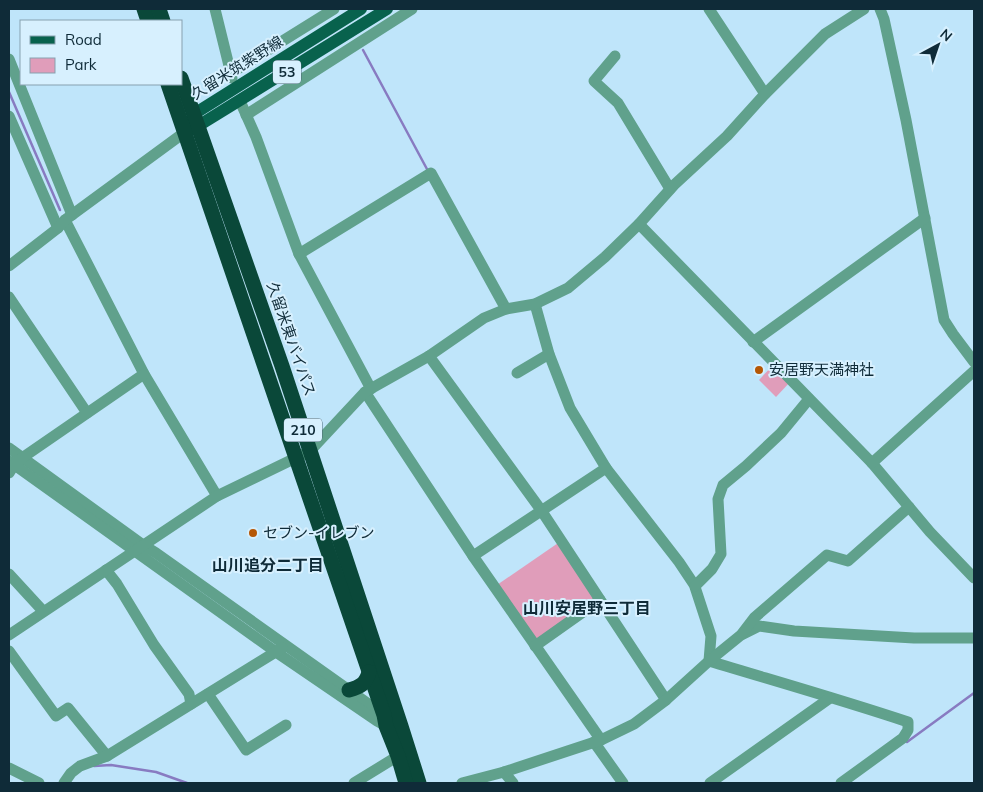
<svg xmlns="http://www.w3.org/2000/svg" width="983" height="792" viewBox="0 0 983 792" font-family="Mulish,'Noto Sans JP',sans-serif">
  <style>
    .green { fill: #e09dba }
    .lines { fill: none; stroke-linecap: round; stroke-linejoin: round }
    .stream { stroke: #887bc1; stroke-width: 2.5 }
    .minor { stroke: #60a18c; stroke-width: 11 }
    .major { stroke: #08624d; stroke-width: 12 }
    .highway { stroke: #0a4839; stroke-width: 15 }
    .poi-dot { fill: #b55705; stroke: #d7f0fe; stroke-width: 2 }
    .labels { text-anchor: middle; stroke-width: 4; stroke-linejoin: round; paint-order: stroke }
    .shield { fill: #d7f0fe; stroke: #4b6673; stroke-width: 1 }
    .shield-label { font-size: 14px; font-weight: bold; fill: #0f2b38 }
    .street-label { font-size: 15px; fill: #0f2b38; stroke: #d7f0fe }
    .poi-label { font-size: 15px; fill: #0f2b38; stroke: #d7f0fe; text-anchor: start }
    .neighbourhood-label { font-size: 16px; font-weight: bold; fill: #0f2b38; stroke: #d7f0fe }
  </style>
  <rect width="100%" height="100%" fill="#bfe5fa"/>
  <g class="green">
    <path d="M 774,364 L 791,381 L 776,397 L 759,380 Z"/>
    <path d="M 561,541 L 600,600 L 535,646 L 494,587 Z"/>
  </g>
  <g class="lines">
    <g class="stream">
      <path d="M 363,50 L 428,171"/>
      <path d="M 9,92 L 60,210"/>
      <path d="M 907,742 L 974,693"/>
      <path d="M 94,766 L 111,765 L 156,772 L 187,783"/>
    </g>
    <g class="minor">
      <path d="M 215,9 L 232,78"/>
      <path d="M 709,9 L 765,94"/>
      <path d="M 880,9 L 884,19 L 906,120 L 944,320 L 953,334 L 974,362"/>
      <path d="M 615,56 L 594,81 L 618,103 L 670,189"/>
      <path d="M 9,59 L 72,215"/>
      <path d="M 231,73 L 334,9"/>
      <path d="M 240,101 L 256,137 L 299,254 L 371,389"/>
      <path d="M 246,115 L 412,9"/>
      <path d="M 9,116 L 58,228"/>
      <path d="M 65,220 L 144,374 L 217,496"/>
      <path d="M 639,224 L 872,463 L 930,532 L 974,578"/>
      <path d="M 299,254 L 431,173 L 506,309"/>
      <path d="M 9,266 L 58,228 L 65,220 L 185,132"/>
      <path d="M 9,297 L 87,413"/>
      <path d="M 535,304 L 549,354 L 570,408 L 606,468 L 679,562 L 695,586 L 695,587 L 711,636 L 709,661"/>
      <path d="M 753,342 L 925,218"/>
      <path d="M 429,356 L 541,510 L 666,700"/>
      <path d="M 517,373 L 549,354"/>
      <path d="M 365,392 L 473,556 L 601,740"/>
      <path d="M 9,448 L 143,545 L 156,553 L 384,715 L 387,716"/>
      <path d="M 9,461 L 276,652 L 377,721 L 386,726 L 390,726"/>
      <path d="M 872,463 L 974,371"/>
      <path d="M 9,473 L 14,465 L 22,458 L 144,374"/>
      <path d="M 473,556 L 606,468"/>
      <path d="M 106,570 L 117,584 L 154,645 L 189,694 L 191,704"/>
      <path d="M 9,574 L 43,611"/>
      <path d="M 695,586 L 712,569 L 721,554 L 718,499 L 723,485 L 746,466 L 781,433 L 809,399"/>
      <path d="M 743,634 L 759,626 L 794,631 L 914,638 L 974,638"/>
      <path d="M 9,635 L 217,496 L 310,451 L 365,392 L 429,356 L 484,318 L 506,309 L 535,304 L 568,288 L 605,257 L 639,224 L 674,185 L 727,136 L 765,94 L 825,34 L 864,9"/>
      <path d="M 535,646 L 600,600"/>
      <path d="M 9,651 L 56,716 L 68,708 L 107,756"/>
      <path d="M 709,661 C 775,681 842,700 908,722 L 908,730 L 903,738 L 841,783"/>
      <path d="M 208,694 L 246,750 L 286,725"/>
      <path d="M 594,742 L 623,783"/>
      <path d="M 9,768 L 39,783"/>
      <path d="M 504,772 L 513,783"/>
      <path d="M 64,783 L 71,773 L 80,766 L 107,756 L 282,648"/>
      <path d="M 354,783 L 398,756"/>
      <path d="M 462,783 L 504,772 L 601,740 L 634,724 L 666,700 L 709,661 L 741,635 L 754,618 L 827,555 L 848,561 L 909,507"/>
      <path d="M 710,783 L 830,698"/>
    </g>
    <g class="major">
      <path d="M 190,123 L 194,114 L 361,9"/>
      <path d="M 191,129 L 198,126 L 387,9"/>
    </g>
    <g class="highway">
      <path d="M 144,9 L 148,21"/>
      <path d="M 159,9 L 163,21"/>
      <path d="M 181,78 L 282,366 L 401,726 L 419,783"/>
      <path d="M 168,84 L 384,715 L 386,726 L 398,756 L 406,783"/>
      <path d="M 349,690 C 360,687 366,684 369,672"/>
    </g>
  </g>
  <g class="poi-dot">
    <circle cx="759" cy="370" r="5"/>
    <circle cx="253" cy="533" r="5"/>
  </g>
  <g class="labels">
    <g class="shield">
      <rect x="273" y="60.5" width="28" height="23" rx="4"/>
      <rect x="284" y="418.5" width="38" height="23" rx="4"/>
    </g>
    <g class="shield-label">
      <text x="287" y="77">53</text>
      <text x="303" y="435">210</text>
    </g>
    <g class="street-label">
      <text transform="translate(237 68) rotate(-32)" y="5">久留米筑紫野線</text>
      <text transform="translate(291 339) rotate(71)" y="5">久留米東バイパス</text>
    </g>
    <g class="poi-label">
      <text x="769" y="375">安居野天満神社</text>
      <text x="263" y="538">セブン-イレブン</text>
    </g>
    <g class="neighbourhood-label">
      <text x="268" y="571">山川追分二丁目</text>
      <text x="587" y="614">山川安居野三丁目</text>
    </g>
  </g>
  <rect width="983" height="792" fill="none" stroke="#0f2b38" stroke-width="20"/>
  <rect x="20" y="20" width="162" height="65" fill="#d7f0fe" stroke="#87a1af"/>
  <rect x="30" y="36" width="25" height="8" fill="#08624d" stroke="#87a1af"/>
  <text x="65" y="45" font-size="15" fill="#0f2b38">Road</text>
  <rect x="30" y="58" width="25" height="15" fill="#e09dba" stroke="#87a1af"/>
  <text x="65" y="70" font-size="15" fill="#0f2b38">Park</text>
  <g transform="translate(938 45) rotate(40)" stroke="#d7f0fe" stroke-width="4" paint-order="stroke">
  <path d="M0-4L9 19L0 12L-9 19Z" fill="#0f2b38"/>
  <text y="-8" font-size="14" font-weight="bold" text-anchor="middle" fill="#0f2b38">N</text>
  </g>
</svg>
